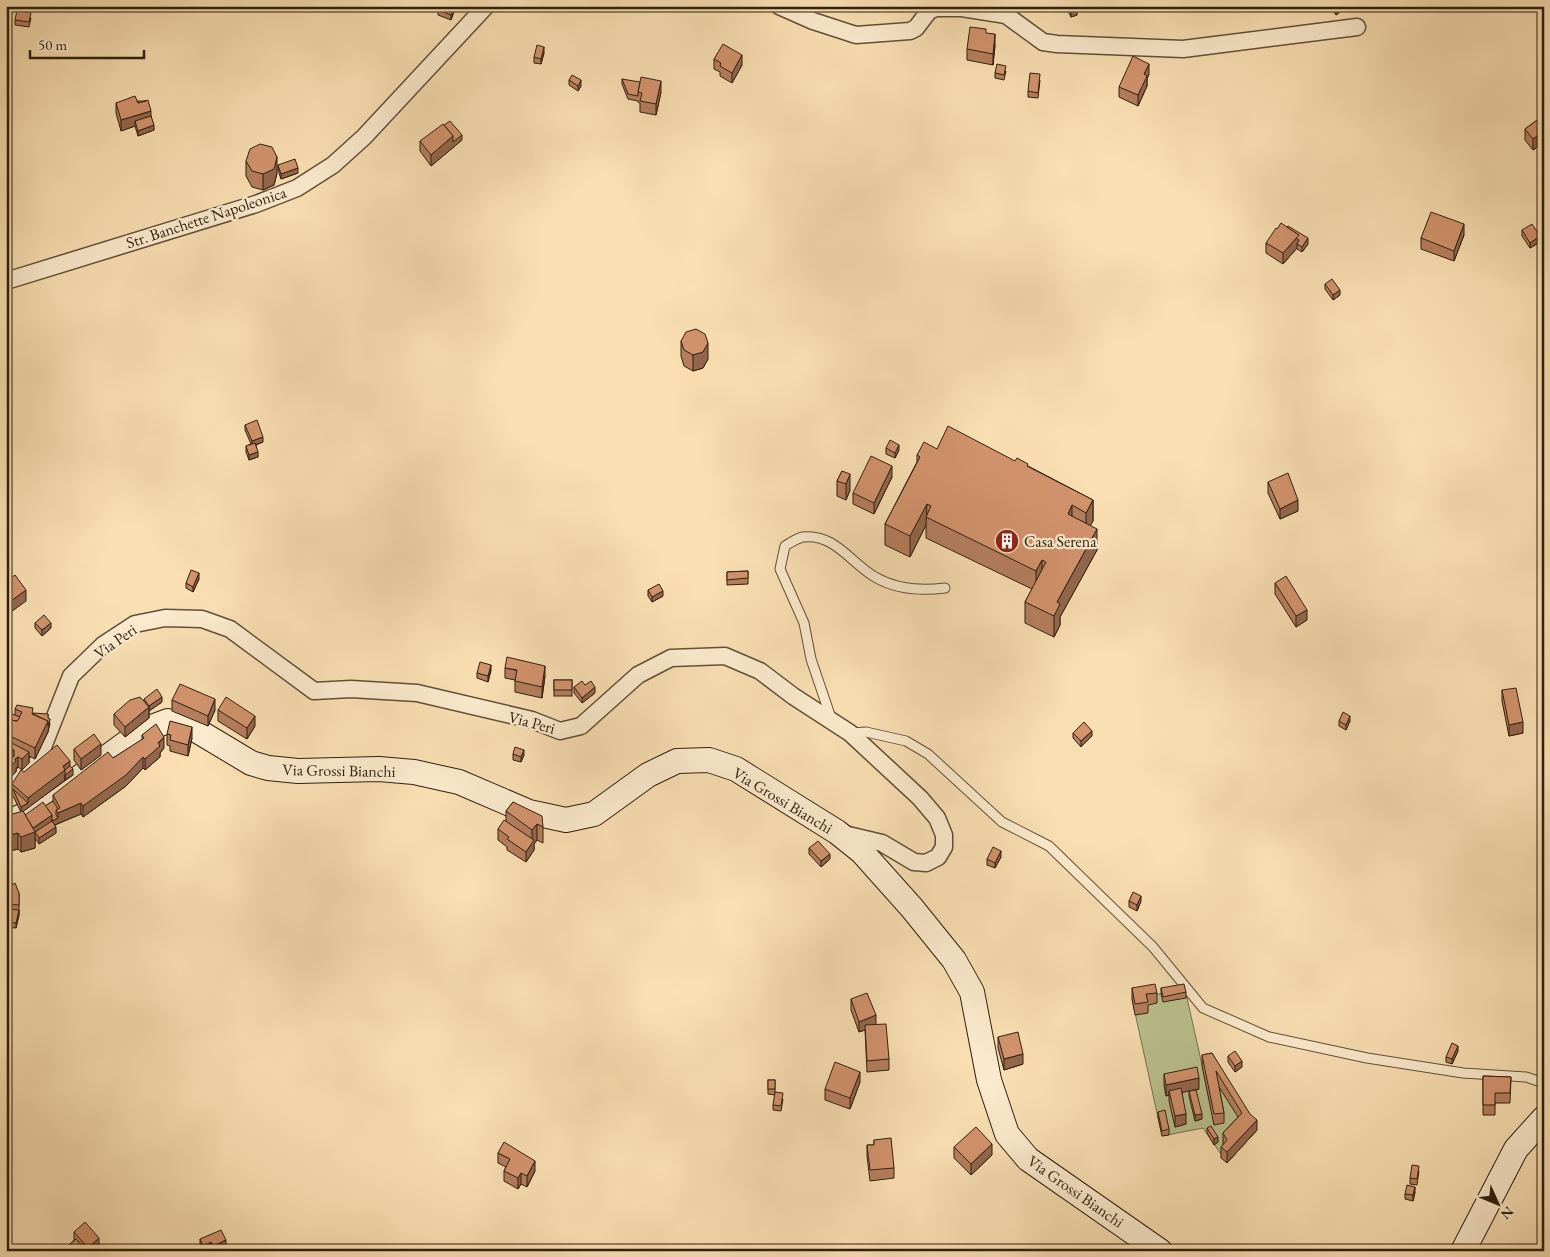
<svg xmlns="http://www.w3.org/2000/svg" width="1550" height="1257" viewBox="0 0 1550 1257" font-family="'EB Garamond',serif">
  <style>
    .green { fill: #bac28e; stroke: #74704e }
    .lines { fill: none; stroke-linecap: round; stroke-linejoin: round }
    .service-casing { stroke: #614f38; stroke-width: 11 }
    .pedestrian-casing { stroke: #614f38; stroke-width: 15 }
    .minor-casing { stroke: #614f38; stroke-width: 19 }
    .secondary-casing { stroke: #2e1f0f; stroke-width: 26 }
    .service { stroke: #fbeacd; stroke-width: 9 }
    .pedestrian { stroke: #fbeacd; stroke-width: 12 }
    .minor { stroke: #fbeacd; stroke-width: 16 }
    .secondary { stroke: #fbeacd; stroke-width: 24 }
    .wall { fill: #b57e5e; stroke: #2e1f0f }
    .shaded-wall { fill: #93674c; stroke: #2e1f0f }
    .building { fill: #d2936d; stroke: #2e1f0f }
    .labels { text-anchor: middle; stroke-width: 4.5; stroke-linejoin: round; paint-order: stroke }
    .street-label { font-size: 16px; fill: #2e1f0f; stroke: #fbeacd }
    .poi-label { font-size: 16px; fill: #2e1f0f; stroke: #fbeacd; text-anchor: start }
  </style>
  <rect width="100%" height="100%" fill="#f9dfb2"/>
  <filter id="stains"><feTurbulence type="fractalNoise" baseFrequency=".004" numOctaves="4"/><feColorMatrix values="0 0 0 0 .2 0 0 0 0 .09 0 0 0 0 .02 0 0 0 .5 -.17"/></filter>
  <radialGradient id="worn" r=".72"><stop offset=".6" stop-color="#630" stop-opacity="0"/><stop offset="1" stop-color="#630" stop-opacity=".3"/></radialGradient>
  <path class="green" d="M 1185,989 L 1202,1065 L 1257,1130 L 1227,1163 L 1203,1128 L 1162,1136 L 1132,999 Z"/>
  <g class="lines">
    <g class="service-casing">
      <g id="service">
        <path d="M 831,718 L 811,659 L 804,623 L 780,569 L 785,546 C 790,543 797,538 803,537 C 834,533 851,563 875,577 C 897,590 921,591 945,588"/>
        <path d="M 851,733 L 866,732 L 906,741 L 928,754 L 1002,822 L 1049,846 L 1153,947 L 1203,1008 L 1269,1037 L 1367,1058 L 1463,1073 L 1526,1077 L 1544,1083"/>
      </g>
    </g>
    <g class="pedestrian-casing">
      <path id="pedestrian" d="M 6,786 L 36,761 L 43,747"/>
    </g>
    <g class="minor-casing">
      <g id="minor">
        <path d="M 779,6 L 813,21 L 856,35 L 910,31 L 916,28 L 929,11 L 936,8 L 962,8 L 1006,15 L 1043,42 L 1057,44 L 1183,49 L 1357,27"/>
        <path d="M 6,281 L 256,204 L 297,188 L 333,165 L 364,137 L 486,6"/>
        <path d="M 43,747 L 71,676 L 103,645 L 135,624 L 165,618 L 202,619 L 230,629 L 314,691 L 351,689 L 417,693 L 532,720 L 560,731 L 581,726 L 638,675 L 671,658 L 725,656 L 760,671 L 793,696 L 850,733 L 920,798 L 937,818 L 944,835 L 944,847 L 938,857 L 926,863 L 914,862 L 882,843 L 844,834"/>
      </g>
    </g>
    <g class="secondary-casing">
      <g id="secondary">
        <path d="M 6,821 L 14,820 L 38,808 L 144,730 L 168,721 L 191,727 L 251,763 L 268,768 L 298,771 L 379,769 L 414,772 L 459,782 L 529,812 L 566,820 L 594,814 L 648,775 L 677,761 L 709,760 L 736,769 L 837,832 L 862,852 L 912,908 L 954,960 L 972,992 L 989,1080 L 1007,1134 L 1028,1159 L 1160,1251"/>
        <path d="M 1463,1251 L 1516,1149 L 1544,1118"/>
      </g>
    </g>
    <use href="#service" class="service"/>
    <use href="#pedestrian" class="pedestrian"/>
    <use href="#minor" class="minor"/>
    <use href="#secondary" class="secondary"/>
  </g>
  <g class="wall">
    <path d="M 439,6 L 456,6 L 451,20 L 438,15 L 438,10 Z"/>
    <path d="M 1067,6 L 1076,6 L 1077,15 L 1071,17 L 1067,9 Z"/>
    <path d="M 1330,6 L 1348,6 L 1336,15 Z"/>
    <path d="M 31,18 L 29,27 L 15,25 L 15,20 Z"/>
    <path d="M 986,33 L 995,45 L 993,65 L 967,60 L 967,49 Z"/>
    <path d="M 544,53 L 541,64 L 534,63 L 534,57 Z"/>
    <path d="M 714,59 L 742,65 L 732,83 L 720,76 L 720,72 L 714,69 Z"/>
    <path d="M 1006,71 L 1004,80 L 995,78 L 995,73 Z"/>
    <path d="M 1149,74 L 1147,79 L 1147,86 L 1138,106 L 1119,97 L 1119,87 Z"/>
    <path d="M 622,79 L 661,92 L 656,115 L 640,112 L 640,103 L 638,102 L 638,101 L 628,99 L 622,84 Z"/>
    <path d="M 569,80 L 581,86 L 578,91 L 569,85 Z"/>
    <path d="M 1040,80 L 1038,98 L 1028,97 L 1028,91 Z"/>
    <path d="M 137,101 L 151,116 L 154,130 L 138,136 L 135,126 L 121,131 L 116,113 L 116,103 Z"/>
    <path d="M 1544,115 L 1544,142 L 1533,150 L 1525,140 L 1525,129 Z"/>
    <path d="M 462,140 L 431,166 L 420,151 L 420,141 Z"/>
    <path d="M 246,161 L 277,173 L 274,185 L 263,190 L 252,187 L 246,176 Z"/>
    <path d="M 278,165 L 298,173 L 281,179 L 278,170 Z"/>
    <path d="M 1522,230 L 1540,242 L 1530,248 L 1522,236 Z"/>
    <path d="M 1464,235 L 1454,261 L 1421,249 L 1421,238 Z"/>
    <path d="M 1266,243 L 1308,244 L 1302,252 L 1297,249 L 1297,248 L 1283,264 L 1266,253 Z"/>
    <path d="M 1325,284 L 1340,295 L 1333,300 L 1325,289 Z"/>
    <path d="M 681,341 L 708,359 L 703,368 L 693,371 L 684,366 L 681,356 Z"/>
    <path d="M 245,425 L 263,442 L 256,445 L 258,457 L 249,460 L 246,452 L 246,446 L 251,444 L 245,430 Z"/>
    <path d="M 886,448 L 899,450 L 895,458 L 886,454 Z"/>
    <path d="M 937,449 L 1015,461 L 1028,466 L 1093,500 L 1093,521 L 1090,525 L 1097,550 L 1060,617 L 1060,625 L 1054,637 L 1025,623 L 1025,602 L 1032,589 L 926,538 L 926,525 L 910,557 L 885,545 L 885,524 L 917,462 L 917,455 Z"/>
    <path d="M 842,471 L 850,490 L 846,500 L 837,496 L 837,481 Z"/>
    <path d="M 892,477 L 874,514 L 853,504 L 853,493 Z"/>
    <path d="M 1268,482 L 1298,511 L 1280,519 L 1268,493 Z"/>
    <path d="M 748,571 L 748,584 L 727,585 L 727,572 Z"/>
    <path d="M 199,579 L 193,592 L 186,588 L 186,583 Z"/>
    <path d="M 1275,583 L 1307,620 L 1296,627 L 1275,594 Z"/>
    <path d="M 648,590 L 663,596 L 652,602 L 648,596 Z"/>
    <path d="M 35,623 L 51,628 L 42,636 L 35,628 Z"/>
    <path d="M 505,668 L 545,676 L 542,698 L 515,692 L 515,680 L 505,678 Z"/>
    <path d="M 491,670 L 488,682 L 477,678 L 477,673 Z"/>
    <rect x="554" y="680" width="18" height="16"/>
    <path d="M 585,685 L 595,693 L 582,703 L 574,693 L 574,687 Z"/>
    <path d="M 1502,690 L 1523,733 L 1509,736 L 1502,701 Z"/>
    <path d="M 144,699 L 162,702 L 149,711 L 149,718 L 125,737 L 114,725 L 114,714 L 144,701 Z"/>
    <path d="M 172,700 L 215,710 L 208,726 L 172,711 Z"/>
    <path d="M 6,701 L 7,712 L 15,715 L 15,709 L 33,714 L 48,719 L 50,724 L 48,732 L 35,759 L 29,756 L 29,763 L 22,770 L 18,767 L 16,768 L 16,772 L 6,782 Z"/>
    <path d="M 218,710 L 255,726 L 247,739 L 218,721 Z"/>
    <path d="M 1339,721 L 1350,721 L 1346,730 L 1339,726 Z"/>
    <path d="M 1073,733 L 1092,736 L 1081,747 L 1073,738 Z"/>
    <path d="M 167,734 L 192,738 L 188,756 L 170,751 L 170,746 L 167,745 Z"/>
    <path d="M 142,735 L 164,748 L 160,753 L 160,757 L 145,770 L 143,768 L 126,786 L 83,817 L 81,814 L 55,825 L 56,833 L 39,844 L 35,838 L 35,848 L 21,852 L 18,849 L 6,852 L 6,816 L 21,812 L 12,794 L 12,784 L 24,772 L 70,766 L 73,775 L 23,811 L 25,815 L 45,806 L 53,801 L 53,795 L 142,740 Z"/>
    <path d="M 74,749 L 101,755 L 81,770 L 74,760 Z"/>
    <path d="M 513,754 L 524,755 L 521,762 L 513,760 Z"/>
    <path d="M 513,802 L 543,827 L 543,843 L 537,840 L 534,844 L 534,850 L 526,862 L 507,850 L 507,847 L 498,840 L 498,829 L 506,821 L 506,811 Z"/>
    <path d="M 809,848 L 830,859 L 821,867 L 809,854 Z"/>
    <path d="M 1001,857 L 995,868 L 987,865 L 987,859 Z"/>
    <path d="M 6,874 L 19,893 L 19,915 L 16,928 L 6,927 Z"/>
    <path d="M 1129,901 L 1141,901 L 1137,911 L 1129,907 Z"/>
    <path d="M 1132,988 L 1157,993 L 1157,1003 L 1148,1005 L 1148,1013 L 1135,1015 L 1132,999 Z"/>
    <path d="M 1161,988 L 1186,992 L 1186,998 L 1163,1002 L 1161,994 Z"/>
    <path d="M 851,999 L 876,1024 L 889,1059 L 889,1070 L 867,1072 L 865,1030 L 859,1032 L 851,1010 Z"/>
    <path d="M 998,1037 L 1023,1064 L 1004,1070 L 998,1048 Z"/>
    <path d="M 1458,1051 L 1452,1064 L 1446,1062 L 1446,1057 Z"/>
    <path d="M 1212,1053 L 1257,1130 L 1227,1163 L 1221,1158 L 1221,1147 L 1223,1145 L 1223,1133 L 1238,1117 L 1219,1087 L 1224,1113 L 1224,1123 L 1214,1125 L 1202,1066 L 1202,1055 Z"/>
    <path d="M 1228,1056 L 1242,1067 L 1235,1072 L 1228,1062 Z"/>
    <path d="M 1164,1074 L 1199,1089 L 1182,1092 L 1186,1124 L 1175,1127 L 1169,1101 L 1169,1095 L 1166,1096 L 1164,1085 Z"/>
    <path d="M 1483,1076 L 1511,1077 L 1510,1103 L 1495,1103 L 1495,1115 L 1483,1115 Z"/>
    <path d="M 768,1080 L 775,1080 L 775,1095 L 768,1094 Z"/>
    <path d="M 860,1082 L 850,1109 L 825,1100 L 825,1089 Z"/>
    <path d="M 1189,1091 L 1202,1119 L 1195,1121 L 1189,1096 Z"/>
    <path d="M 783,1099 L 781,1111 L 773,1110 L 773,1105 Z"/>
    <path d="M 1158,1112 L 1169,1129 L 1169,1135 L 1162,1136 L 1158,1117 Z"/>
    <path d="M 1207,1128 L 1218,1142 L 1214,1145 L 1207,1133 Z"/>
    <path d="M 874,1140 L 894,1168 L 894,1178 L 870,1181 L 867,1156 L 867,1145 L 874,1145 Z"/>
    <path d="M 954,1147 L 992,1155 L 971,1175 L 954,1158 Z"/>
    <path d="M 498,1153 L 535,1171 L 527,1187 L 521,1184 L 518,1189 L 504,1181 L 504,1171 L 506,1167 L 498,1163 Z"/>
    <path d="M 1419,1171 L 1417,1185 L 1410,1184 L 1410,1178 Z"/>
    <path d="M 1415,1192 L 1413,1201 L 1405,1199 L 1405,1194 Z"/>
    <path d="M 74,1232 L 99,1249 L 97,1251 L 68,1251 L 68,1246 L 74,1240 Z"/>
    <path d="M 200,1239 L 226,1246 L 215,1251 L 213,1251 L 211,1248 L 203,1251 L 200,1245 Z"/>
  </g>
  <g class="shaded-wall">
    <path d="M 454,6 L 456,6 L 451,20 L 451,15 Z"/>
    <path d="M 1336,6 L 1348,6 L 1336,15 Z"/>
    <path d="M 1077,9 L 1077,15 L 1071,17 L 1071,12 Z"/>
    <path d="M 995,34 L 995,45 L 993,65 L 993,54 Z"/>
    <path d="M 544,47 L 544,53 L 541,64 L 541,59 Z"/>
    <path d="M 742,55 L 742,65 L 732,83 L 732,73 Z"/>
    <path d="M 1149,64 L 1149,74 L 1147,79 L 1147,86 L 1138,106 L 1138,95 L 1144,74 Z"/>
    <path d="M 581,80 L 581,86 L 578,91 L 578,86 Z"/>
    <path d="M 661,81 L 661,92 L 656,115 L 656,104 Z"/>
    <path d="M 151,111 L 151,121 L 135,121 L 135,126 L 121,131 L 121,120 Z"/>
    <path d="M 154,125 L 154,130 L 138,136 L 138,131 Z"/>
    <path d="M 1544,131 L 1544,142 L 1533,150 L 1533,139 Z"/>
    <path d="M 462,135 L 462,140 L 431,166 L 431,155 L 453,136 Z"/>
    <path d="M 277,157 L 277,173 L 274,185 L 263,190 L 263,174 Z"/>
    <path d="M 298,168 L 298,173 L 281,179 L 281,174 Z"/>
    <path d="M 1464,224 L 1464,235 L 1454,261 L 1454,251 Z"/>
    <path d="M 1299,235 L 1299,245 L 1297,244 L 1297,248 L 1283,264 L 1283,253 Z"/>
    <path d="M 1540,236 L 1540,242 L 1530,248 L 1530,243 Z"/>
    <path d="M 1308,238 L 1308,244 L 1302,252 L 1302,247 Z"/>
    <path d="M 1340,290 L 1340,295 L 1333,300 L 1333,295 Z"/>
    <path d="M 708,343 L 708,359 L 703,368 L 693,371 L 693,355 Z"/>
    <path d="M 263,437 L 263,442 L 252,446 L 252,441 Z"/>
    <path d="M 899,445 L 899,450 L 895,458 L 895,453 Z"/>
    <path d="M 258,452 L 258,457 L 249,460 L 249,455 Z"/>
    <path d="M 892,466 L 892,477 L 874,514 L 874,503 Z"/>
    <path d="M 850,474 L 850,490 L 846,500 L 846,484 Z"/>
    <path d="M 1093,500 L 1093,521 L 1086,534 L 1086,513 Z"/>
    <path d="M 1298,500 L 1298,511 L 1280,519 L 1280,509 Z"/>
    <path d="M 927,504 L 926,525 L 910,557 L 910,536 Z"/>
    <path d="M 1072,505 L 1072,526 L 1068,514 Z"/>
    <path d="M 1097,529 L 1097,550 L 1060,617 L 1060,625 L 1054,637 L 1054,616 L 1057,602 Z"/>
    <path d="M 1042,560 L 1042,581 L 1036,592 L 1036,571 Z"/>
    <path d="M 199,573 L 199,579 L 193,592 L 193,587 Z"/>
    <path d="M 26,590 L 26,601 L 7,615 L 7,604 Z"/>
    <path d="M 663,591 L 663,596 L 652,602 L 652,597 Z"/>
    <path d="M 1307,610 L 1307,620 L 1296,627 L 1296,616 Z"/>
    <path d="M 51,623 L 51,628 L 42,636 L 42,630 Z"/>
    <path d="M 491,665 L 491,670 L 488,682 L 488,676 Z"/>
    <path d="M 545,666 L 545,676 L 542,698 L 542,687 Z"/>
    <path d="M 595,687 L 595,693 L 582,703 L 582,698 Z"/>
    <path d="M 162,697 L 162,702 L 149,711 L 149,706 Z"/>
    <path d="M 215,699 L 215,710 L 208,726 L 208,716 Z"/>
    <path d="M 149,707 L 149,718 L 125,737 L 125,727 Z"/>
    <path d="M 48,714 L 48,722 L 50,719 L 48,732 L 35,759 L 35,748 Z"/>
    <path d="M 255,716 L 255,726 L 247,739 L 247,728 Z"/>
    <path d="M 1350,716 L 1350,721 L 1346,730 L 1346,725 Z"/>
    <path d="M 1523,722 L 1523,733 L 1509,736 L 1509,725 Z"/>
    <path d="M 192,727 L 192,738 L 188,756 L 188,745 Z"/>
    <path d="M 1092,731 L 1092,736 L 1081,747 L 1081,741 Z"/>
    <path d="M 164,737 L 164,748 L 160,753 L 160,757 L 145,770 L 145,759 Z"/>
    <path d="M 101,744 L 101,755 L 81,770 L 81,759 Z"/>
    <path d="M 14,750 L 15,759 L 18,757 L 18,767 L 16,768 L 16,772 L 6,782 L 6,771 L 8,770 L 8,756 Z"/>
    <path d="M 524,750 L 524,755 L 521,762 L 521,757 Z"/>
    <path d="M 29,752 L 29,763 L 22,770 L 22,759 Z"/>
    <path d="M 143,757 L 143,768 L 126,786 L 83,817 L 83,806 Z"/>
    <path d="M 70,761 L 70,771 L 73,769 L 73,775 L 65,780 L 65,775 L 65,780 L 28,808 L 21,813 L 21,807 L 28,803 L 28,798 Z"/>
    <path d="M 81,803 L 81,814 L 52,826 L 52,821 L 58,818 L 58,813 Z"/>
    <path d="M 52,815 L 52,826 L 35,832 L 35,848 L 21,852 L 21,837 Z"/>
    <path d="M 537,824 L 537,840 L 534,844 L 534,850 L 526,862 L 526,852 L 532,842 L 532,830 Z"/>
    <path d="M 56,827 L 56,833 L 39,844 L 39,838 Z"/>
    <path d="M 18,833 L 18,849 L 6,852 L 6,836 Z"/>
    <path d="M 1001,851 L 1001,857 L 995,868 L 995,863 Z"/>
    <path d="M 830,854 L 830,859 L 821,867 L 821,861 Z"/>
    <path d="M 1141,896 L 1141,901 L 1137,911 L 1137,905 Z"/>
    <path d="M 19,910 L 19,915 L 16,928 L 16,923 Z"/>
    <path d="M 876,1015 L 876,1026 L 859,1032 L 859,1022 Z"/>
    <path d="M 1458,1046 L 1458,1051 L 1452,1064 L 1452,1059 Z"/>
    <path d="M 1023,1054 L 1023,1064 L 1004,1070 L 1004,1059 Z"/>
    <path d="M 1242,1061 L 1242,1067 L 1235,1072 L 1235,1066 Z"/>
    <path d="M 860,1072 L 860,1082 L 850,1109 L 850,1098 Z"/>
    <path d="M 1199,1078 L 1199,1089 L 1170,1095 L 1169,1091 L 1169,1095 L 1166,1096 L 1166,1085 Z"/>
    <path d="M 1186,1114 L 1186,1124 L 1175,1127 L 1175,1116 Z"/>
    <path d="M 1202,1114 L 1202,1119 L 1195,1121 L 1195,1115 Z"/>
    <path d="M 1257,1120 L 1257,1130 L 1227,1163 L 1227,1152 Z"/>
    <path d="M 1218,1137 L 1218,1142 L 1214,1145 L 1214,1139 Z"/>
    <path d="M 992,1144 L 992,1155 L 971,1175 L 971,1164 Z"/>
    <path d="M 535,1161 L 535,1171 L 527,1187 L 527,1176 Z"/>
    <path d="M 521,1173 L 521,1184 L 518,1189 L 518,1178 Z"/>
    <path d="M 1415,1187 L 1415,1192 L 1413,1201 L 1413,1195 Z"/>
    <path d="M 99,1238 L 99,1249 L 97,1251 L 88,1251 L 88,1248 Z"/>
    <path d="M 226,1240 L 226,1246 L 215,1251 L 213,1251 L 213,1246 Z"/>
    <path d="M 211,1242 L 211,1248 L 203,1251 L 203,1246 Z"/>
  </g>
  <g class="building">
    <path d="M 439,6 L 454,6 L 451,15 L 438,10 Z"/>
    <path d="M 1069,6 L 1076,6 L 1077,9 L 1071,12 Z"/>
    <path d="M 17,10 L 31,13 L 29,22 L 15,20 Z"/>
    <path d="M 970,27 L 986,29 L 986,33 L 995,34 L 993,54 L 967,49 Z"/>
    <path d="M 723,44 L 742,55 L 732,73 L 720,66 L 721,63 L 714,59 Z"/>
    <path d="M 537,45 L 544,47 L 541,59 L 534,57 Z"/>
    <path d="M 1133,56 L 1149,64 L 1144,74 L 1147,76 L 1138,95 L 1119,87 Z"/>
    <path d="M 997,64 L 1006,66 L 1004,75 L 995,73 Z"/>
    <path d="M 1030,73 L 1040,74 L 1038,93 L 1028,91 Z"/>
    <path d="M 572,75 L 581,80 L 578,86 L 569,80 Z"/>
    <path d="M 641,77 L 661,81 L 656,104 L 640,101 L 642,93 L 638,92 Z"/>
    <path d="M 622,79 L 640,82 L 638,92 L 638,96 L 628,94 Z"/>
    <path d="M 135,96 L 138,103 L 148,100 L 151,111 L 121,120 L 116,103 Z"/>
    <path d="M 137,101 L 146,101 L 138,103 Z"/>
    <path d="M 1544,115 L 1544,131 L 1533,139 L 1525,129 Z"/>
    <path d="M 151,116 L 154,125 L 138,131 L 135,121 Z"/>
    <path d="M 450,121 L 462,135 L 453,142 L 453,136 L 444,125 Z"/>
    <path d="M 443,124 L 453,136 L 431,155 L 420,141 Z"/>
    <path d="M 260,144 L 272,147 L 277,157 L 274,169 L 263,174 L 252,171 L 246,161 L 250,149 Z"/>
    <path d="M 295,159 L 298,168 L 281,174 L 278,165 Z"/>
    <path d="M 1431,212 L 1464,224 L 1454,251 L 1421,238 Z"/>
    <path d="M 1281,223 L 1299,235 L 1283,253 L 1266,243 L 1276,228 L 1277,229 Z"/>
    <path d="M 1532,224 L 1540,236 L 1530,243 L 1522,230 Z"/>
    <path d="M 1288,226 L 1308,238 L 1302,247 L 1297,244 L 1299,240 L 1296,238 L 1299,235 L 1287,227 Z"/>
    <path d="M 1332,279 L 1340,290 L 1333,295 L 1325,284 Z"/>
    <path d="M 696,329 L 705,334 L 708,343 L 703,352 L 693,355 L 684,350 L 681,341 L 686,332 Z"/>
    <path d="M 257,420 L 263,437 L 252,441 L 245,425 Z"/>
    <path d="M 948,426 L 1015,461 L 1017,458 L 1028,464 L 1027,466 L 1093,500 L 1086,513 L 1072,505 L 1068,514 L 1097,529 L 1057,602 L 1060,604 L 1054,616 L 1025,602 L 1046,562 L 1042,560 L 1036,571 L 926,517 L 931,506 L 927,504 L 910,536 L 885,524 L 920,457 L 917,455 L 924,442 L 937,449 Z"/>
    <path d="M 890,440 L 899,445 L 895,453 L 886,448 Z"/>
    <path d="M 255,443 L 258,452 L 249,455 L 246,446 Z"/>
    <path d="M 871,456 L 892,466 L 874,503 L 853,493 Z"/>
    <path d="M 842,471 L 850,474 L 846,484 L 837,481 Z"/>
    <path d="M 1288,473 L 1298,500 L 1280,509 L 1268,482 Z"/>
    <path d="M 191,570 L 199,573 L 193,587 L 186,583 Z"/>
    <path d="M 748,571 L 748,578 L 727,580 L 727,572 Z"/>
    <path d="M 6,575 L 10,579 L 15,575 L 26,590 L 7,604 Z"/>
    <path d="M 1286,576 L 1307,610 L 1296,616 L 1275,583 Z"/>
    <path d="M 659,584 L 663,591 L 652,597 L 648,590 Z"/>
    <path d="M 44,615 L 51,623 L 42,630 L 35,623 Z"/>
    <path d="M 507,657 L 545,666 L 542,687 L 515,681 L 517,670 L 505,668 Z"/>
    <path d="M 480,662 L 491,665 L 488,676 L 477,673 Z"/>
    <rect x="554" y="680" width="18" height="10"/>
    <path d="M 582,681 L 585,685 L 591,681 L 595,687 L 582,698 L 574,687 Z"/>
    <path d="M 180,684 L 215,699 L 208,716 L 172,700 Z"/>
    <path d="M 1516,688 L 1523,722 L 1509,725 L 1502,690 Z"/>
    <path d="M 157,689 L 162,697 L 149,706 L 144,699 Z"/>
    <path d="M 140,697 L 149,707 L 125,727 L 114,714 L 130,700 Z"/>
    <path d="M 226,697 L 255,716 L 247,728 L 218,710 Z"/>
    <path d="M 17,705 L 33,708 L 32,714 L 48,721 L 35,748 L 6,734 L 6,726 L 11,720 L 17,721 L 22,712 L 15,709 Z"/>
    <path d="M 7,712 L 20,717 L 17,721 L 11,720 L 6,726 L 6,713 Z"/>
    <path d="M 1343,712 L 1350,716 L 1346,725 L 1339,721 Z"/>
    <path d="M 33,713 L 48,714 L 48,718 L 50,719 L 48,726 L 48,721 L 33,714 Z"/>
    <path d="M 170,721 L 192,727 L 188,745 L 170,740 L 171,735 L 167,734 Z"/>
    <path d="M 1084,722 L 1092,731 L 1081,741 L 1073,733 Z"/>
    <path d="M 156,724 L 164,737 L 158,743 L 160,746 L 145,759 L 143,757 L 126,775 L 83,806 L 81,803 L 58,813 L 56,810 L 60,808 L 53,795 L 108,752 L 113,758 L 144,738 L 142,735 Z"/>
    <path d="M 94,734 L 101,744 L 81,759 L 74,749 Z"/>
    <path d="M 6,740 L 29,752 L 22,759 L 18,757 L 15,759 L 16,761 L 6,771 L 6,760 L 8,761 L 14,756 L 14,750 L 6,744 Z"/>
    <path d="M 6,744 L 14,750 L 8,756 L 6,755 Z"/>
    <path d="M 57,745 L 70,761 L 63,766 L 65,770 L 28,798 L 12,784 L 21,770 L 24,772 Z"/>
    <path d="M 515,747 L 524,750 L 521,757 L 513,754 Z"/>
    <path d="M 70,766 L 73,769 L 65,775 L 65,770 Z"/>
    <path d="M 13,789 L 28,803 L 21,807 Z"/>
    <path d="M 53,801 L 58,809 L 56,810 L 56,815 L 58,818 L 52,821 L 56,827 L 39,838 L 35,832 L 52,821 L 52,815 L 45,806 Z"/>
    <path d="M 43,802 L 52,815 L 33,828 L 25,815 Z"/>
    <path d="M 513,802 L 542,816 L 543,827 L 537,824 L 532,830 L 506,811 Z"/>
    <path d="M 23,811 L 35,832 L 21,837 L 18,833 L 6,836 L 6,816 Z"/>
    <path d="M 504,820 L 534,840 L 526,852 L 507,839 L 509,837 L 498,829 Z"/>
    <path d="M 818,841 L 830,854 L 821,861 L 809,848 Z"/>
    <path d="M 993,847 L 1001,851 L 995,863 L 987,859 Z"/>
    <path d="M 6,874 L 13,885 L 6,889 Z"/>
    <path d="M 15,883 L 19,893 L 19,905 L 6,904 L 6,889 Z"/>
    <path d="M 1133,892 L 1141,896 L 1137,905 L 1129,901 Z"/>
    <path d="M 6,909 L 19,910 L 16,923 L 6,922 Z"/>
    <path d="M 1155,984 L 1157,993 L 1146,994 L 1148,1002 L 1135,1004 L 1132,988 Z"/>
    <path d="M 1184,984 L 1186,992 L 1163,997 L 1161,988 Z"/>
    <path d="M 867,993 L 876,1015 L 859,1022 L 851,999 Z"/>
    <path d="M 886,1024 L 889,1059 L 867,1061 L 865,1025 Z"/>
    <path d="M 1018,1032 L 1023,1054 L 1004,1059 L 998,1037 Z"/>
    <path d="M 1452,1043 L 1458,1046 L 1452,1059 L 1446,1057 Z"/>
    <path d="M 1235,1051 L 1242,1061 L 1235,1066 L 1228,1056 Z"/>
    <path d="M 1212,1053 L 1250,1114 L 1257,1120 L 1227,1152 L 1221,1147 L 1227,1140 L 1223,1133 L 1242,1113 L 1216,1071 L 1224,1113 L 1214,1114 L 1202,1055 Z"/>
    <path d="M 835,1062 L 860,1072 L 850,1098 L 825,1089 Z"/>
    <path d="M 1197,1067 L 1199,1078 L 1166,1085 L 1164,1074 Z"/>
    <path d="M 1483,1076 L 1511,1077 L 1510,1093 L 1495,1093 L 1495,1105 L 1483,1105 Z"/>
    <rect x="768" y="1080" width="7" height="9"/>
    <path d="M 1181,1088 L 1186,1114 L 1175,1116 L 1169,1091 Z"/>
    <path d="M 1196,1090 L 1202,1114 L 1195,1115 L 1189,1091 Z"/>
    <path d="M 775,1092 L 783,1093 L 781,1106 L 773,1105 Z"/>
    <path d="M 1165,1110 L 1169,1129 L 1162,1131 L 1158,1112 Z"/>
    <path d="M 1211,1126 L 1218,1137 L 1214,1139 L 1207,1128 Z"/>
    <path d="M 976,1127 L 992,1144 L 971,1164 L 954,1147 Z"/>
    <path d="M 891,1138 L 894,1168 L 870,1170 L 867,1145 L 874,1145 L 874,1140 Z"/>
    <path d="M 504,1142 L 535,1161 L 527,1176 L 521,1173 L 518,1178 L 504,1171 L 510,1159 L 498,1153 Z"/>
    <path d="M 1412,1165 L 1419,1166 L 1417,1179 L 1410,1178 Z"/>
    <path d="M 1407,1185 L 1415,1187 L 1413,1195 L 1405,1194 Z"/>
    <path d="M 85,1222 L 99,1238 L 88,1248 L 74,1232 Z"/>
    <path d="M 221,1230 L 226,1240 L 213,1246 L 211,1242 L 203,1246 L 200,1239 Z"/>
    <path d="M 76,1239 L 86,1251 L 72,1251 L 68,1246 Z"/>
    <path d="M 331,1247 L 334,1251 L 326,1251 Z"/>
  </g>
  <defs>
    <g id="building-disc" transform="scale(1.25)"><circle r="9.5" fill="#8f2418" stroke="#fbeacd"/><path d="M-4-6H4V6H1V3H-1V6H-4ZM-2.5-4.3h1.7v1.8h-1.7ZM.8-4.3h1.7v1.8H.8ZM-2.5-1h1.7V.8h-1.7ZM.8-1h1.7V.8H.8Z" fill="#fff"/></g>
  </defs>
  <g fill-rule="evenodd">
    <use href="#building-disc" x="1007" y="541"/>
  </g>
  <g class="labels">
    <g class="street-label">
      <text transform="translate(206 217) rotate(-18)" y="6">Str. Banchette Napoleonica</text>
      <text transform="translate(115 641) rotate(-35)" y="6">Via Peri</text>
      <text transform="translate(532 722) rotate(15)" y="6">Via Peri</text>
      <text transform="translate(339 770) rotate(1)" y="6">Via Grossi Bianchi</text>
      <text transform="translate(783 800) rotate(31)" y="6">Via Grossi Bianchi</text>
      <text transform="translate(1076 1191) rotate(35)" y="6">Via Grossi Bianchi</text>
    </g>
    <g class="poi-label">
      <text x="1024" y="547">Casa Serena</text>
    </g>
  </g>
  <rect width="1550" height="1257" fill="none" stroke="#f9dfb2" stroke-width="25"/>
  <rect x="8" y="8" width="1535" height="1242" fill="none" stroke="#2e1f0f" stroke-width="2.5"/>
  <rect x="12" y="12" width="1525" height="1232" fill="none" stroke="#2e1f0f"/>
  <g transform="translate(1498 1204) rotate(134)" stroke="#fbeacd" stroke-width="4" paint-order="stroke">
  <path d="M0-4L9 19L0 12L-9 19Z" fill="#2e1f0f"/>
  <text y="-8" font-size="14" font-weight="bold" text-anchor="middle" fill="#2e1f0f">N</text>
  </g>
  <path d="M30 50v8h114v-8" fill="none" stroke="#2e1f0f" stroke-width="2.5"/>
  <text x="38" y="50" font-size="15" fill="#2e1f0f" stroke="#fbeacd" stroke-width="4" paint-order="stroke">50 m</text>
  <rect width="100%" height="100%" filter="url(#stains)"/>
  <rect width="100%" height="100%" fill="url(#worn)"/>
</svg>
